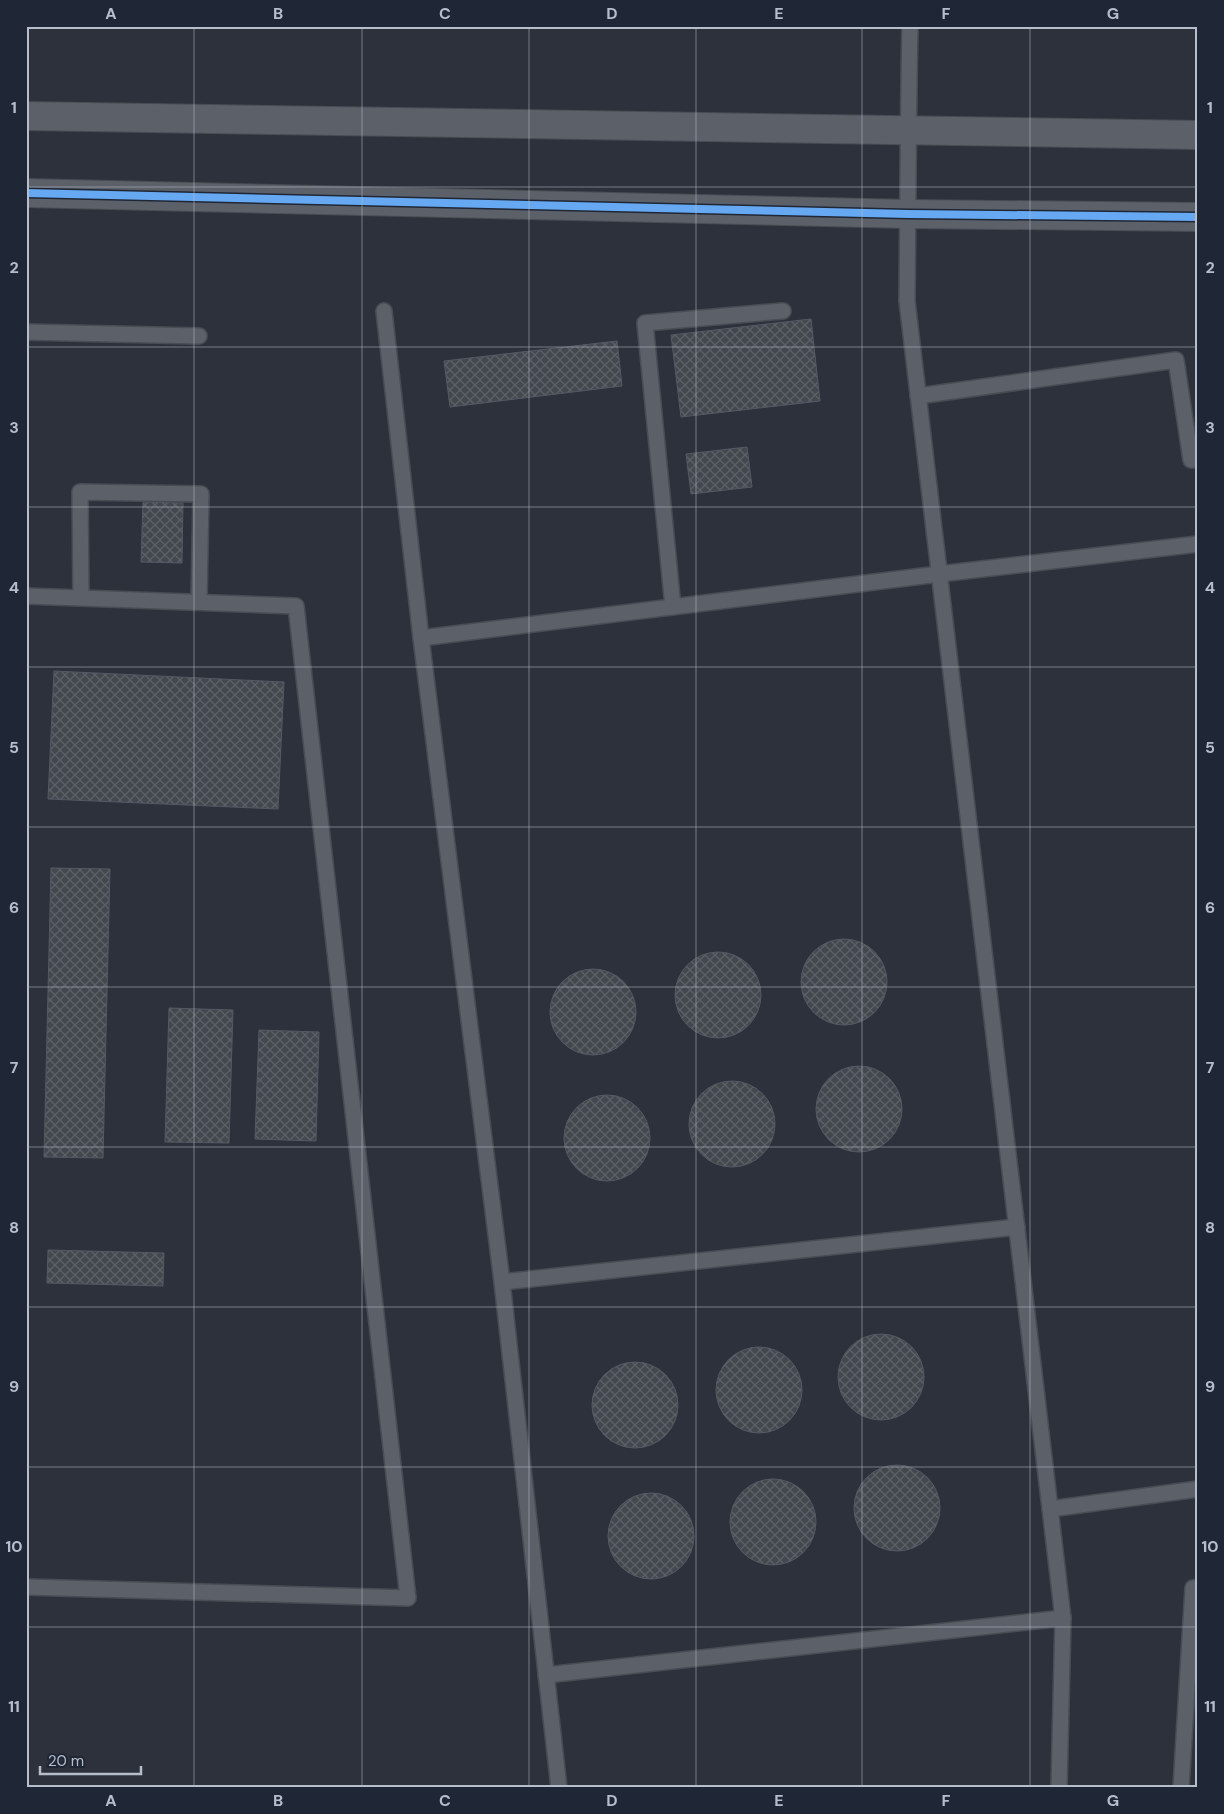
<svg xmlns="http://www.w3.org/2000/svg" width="1224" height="1814" viewBox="0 0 1224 1814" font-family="'DM Sans',sans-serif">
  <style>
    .building { fill: url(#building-cross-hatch); stroke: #545963 }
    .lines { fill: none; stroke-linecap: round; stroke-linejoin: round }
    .lane-casing { stroke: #484c53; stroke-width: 18 }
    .street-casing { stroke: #484c53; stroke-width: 30 }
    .lane { stroke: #5c6069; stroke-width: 15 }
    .street { stroke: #5c6069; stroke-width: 28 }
    .cycleway-casing { stroke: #1f2736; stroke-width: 11 }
    .cycleway { stroke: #66a8f1; stroke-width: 8 }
    .grid { fill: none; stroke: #b7becb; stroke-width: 1; stroke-opacity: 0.55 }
    .neatline { fill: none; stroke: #b7becb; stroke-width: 2 }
    .grid-label { font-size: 16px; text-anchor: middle; font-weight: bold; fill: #b7becb }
  </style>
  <defs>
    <pattern id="building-cross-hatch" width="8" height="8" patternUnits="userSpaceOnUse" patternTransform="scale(1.25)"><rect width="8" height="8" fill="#43484f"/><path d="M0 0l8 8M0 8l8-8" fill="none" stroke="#5c6167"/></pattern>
  </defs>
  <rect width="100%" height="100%" fill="#2c313b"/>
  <g class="building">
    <path d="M 811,319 L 820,401 L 681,417 L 671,335 Z"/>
    <path d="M 617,341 L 622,386 L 450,407 L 444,361 Z"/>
    <path d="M 747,447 L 752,487 L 691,494 L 686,454 Z"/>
    <path d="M 143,502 L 183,503 L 182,563 L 141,562 Z"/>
    <path d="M 54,671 L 284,682 L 278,809 L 48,799 Z"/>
    <path d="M 51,868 L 110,869 L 103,1158 L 44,1157 Z"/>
    <circle cx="844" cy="982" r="43"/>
    <circle cx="718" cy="995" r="43"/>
    <circle cx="593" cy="1012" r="43"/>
    <path d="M 169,1008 L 233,1010 L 229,1143 L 165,1142 Z"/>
    <path d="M 259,1030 L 319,1032 L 316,1141 L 255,1139 Z"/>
    <circle cx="859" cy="1109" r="43"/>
    <circle cx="732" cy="1124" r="43"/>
    <circle cx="607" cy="1138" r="43"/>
    <path d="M 48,1250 L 164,1253 L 163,1286 L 47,1283 Z"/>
    <circle cx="881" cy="1377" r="43"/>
    <circle cx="759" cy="1390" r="43"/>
    <circle cx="635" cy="1405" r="43"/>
    <circle cx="897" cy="1508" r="43"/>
    <circle cx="773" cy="1522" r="43"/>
    <circle cx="651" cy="1536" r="43"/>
  </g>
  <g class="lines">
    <g class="lane-casing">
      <g id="lane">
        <path d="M 910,26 C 908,118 908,209 907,301 L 1063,1618"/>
        <path d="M 384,311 L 421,638 L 502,1282 L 559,1788"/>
        <path d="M 26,332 L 199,336"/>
        <path d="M 918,396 L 1176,360 L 1191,460 L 1198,459"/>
        <path d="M 26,596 L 296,606 L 408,1598 L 26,1587"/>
        <path d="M 81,598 L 80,492 L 201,494 L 199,602"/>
        <path d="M 673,607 L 645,323 L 783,311"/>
        <path d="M 421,638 L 939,574 L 1198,544"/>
        <path d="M 502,1282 L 1017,1227"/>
        <path d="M 1050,1509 L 1198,1489"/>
        <path d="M 546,1675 L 1063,1618 L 1059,1788"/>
        <path d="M 1181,1788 L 1193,1588 L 1198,1588"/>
      </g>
    </g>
    <g class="street-casing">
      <g id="street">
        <path d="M 26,116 L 1198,135"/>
        <path d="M 26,193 L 908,214 L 1198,217"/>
      </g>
    </g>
    <use href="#lane" class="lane"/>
    <use href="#street" class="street"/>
    <g class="cycleway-casing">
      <path id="cycleway" d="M 26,193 L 908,214 L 1198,217"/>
    </g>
    <use href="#cycleway" class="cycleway"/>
  </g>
  <path class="grid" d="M 194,26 L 194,1788M 362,26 L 362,1788M 529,26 L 529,1788M 696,26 L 696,1788M 862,26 L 862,1788M 1030,26 L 1030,1788M 26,187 L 1198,187M 26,347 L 1198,347M 26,507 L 1198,507M 26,667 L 1198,667M 26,827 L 1198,827M 26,987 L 1198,987M 26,1147 L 1198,1147M 26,1307 L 1198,1307M 26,1467 L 1198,1467M 26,1627 L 1198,1627"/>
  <rect width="1224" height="1814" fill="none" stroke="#1f2736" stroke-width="55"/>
  <path d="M40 1766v8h101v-8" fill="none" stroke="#b7becb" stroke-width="2.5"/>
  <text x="48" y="1766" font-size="15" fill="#b7becb" stroke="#1f2736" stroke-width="4" paint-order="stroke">20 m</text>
  <rect x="28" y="28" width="1168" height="1758" class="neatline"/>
  <g class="grid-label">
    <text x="111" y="19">A</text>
    <text x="278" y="19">B</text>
    <text x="445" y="19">C</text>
    <text x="612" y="19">D</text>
    <text x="779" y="19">E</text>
    <text x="946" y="19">F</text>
    <text x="1113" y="19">G</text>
    <text x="14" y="113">1</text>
    <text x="1210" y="113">1</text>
    <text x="14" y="273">2</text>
    <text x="1210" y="273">2</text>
    <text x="14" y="433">3</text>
    <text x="1210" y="433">3</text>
    <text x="14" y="593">4</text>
    <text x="1210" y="593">4</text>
    <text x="14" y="753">5</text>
    <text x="1210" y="753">5</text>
    <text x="14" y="913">6</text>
    <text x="1210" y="913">6</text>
    <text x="14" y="1073">7</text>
    <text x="1210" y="1073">7</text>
    <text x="14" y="1233">8</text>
    <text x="1210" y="1233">8</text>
    <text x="14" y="1392">9</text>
    <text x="1210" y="1392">9</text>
    <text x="14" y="1552">10</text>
    <text x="1210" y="1552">10</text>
    <text x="14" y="1712">11</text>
    <text x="1210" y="1712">11</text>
    <text x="111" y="1806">A</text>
    <text x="278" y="1806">B</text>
    <text x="445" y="1806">C</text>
    <text x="612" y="1806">D</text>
    <text x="779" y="1806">E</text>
    <text x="946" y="1806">F</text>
    <text x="1113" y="1806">G</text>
  </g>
</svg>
